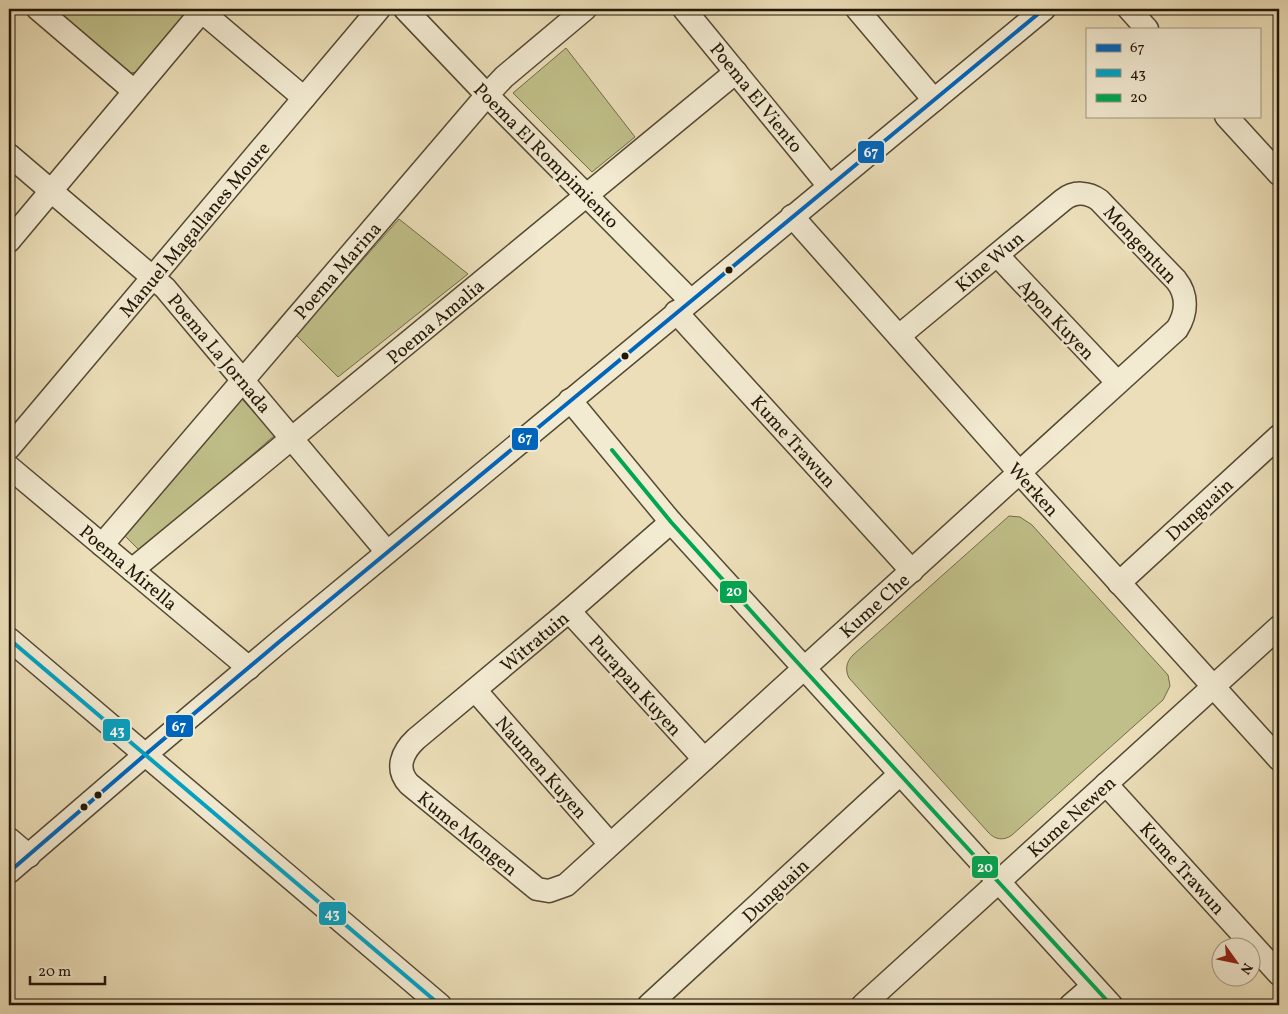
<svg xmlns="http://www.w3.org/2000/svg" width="1288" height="1014" viewBox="0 0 1288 1014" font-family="Vollkorn,serif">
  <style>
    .green { fill: #c0bf89; stroke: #716b48 }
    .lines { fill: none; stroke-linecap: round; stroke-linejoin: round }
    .minor-casing { stroke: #544933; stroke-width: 25 }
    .minor { stroke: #f2ead1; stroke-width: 22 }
    .bus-1-casing { stroke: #f2ead1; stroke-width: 8 }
    .bus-2-casing { stroke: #f2ead1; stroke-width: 8 }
    .bus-3-casing { stroke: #f2ead1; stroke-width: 8 }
    .bus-1 { stroke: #0065bd; stroke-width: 4 }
    .bus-2 { stroke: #02a2c4; stroke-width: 4 }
    .bus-3 { stroke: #00a651; stroke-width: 4 }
    .bus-dot { fill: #221707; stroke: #f2ead1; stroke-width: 2 }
    .labels { text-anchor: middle; stroke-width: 5; stroke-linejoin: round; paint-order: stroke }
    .street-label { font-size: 19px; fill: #221707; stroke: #f2ead1 }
    .line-badge { stroke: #f2ead1; stroke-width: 2 }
    .badge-label { font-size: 14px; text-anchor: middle; font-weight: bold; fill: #fff }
  </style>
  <rect width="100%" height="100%" fill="#ebdeb8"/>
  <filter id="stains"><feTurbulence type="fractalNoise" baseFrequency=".004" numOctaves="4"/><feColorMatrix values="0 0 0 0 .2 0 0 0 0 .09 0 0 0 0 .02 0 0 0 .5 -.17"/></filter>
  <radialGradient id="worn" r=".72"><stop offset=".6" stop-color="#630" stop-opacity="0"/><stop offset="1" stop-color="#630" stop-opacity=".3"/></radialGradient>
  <g class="green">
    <path d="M 46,9 L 185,9 L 186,13 L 137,72 L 125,74 Z"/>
    <path d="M 566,48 L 635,137 L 592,172 L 513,93 Z"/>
    <path d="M 399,219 L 468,274 L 338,377 L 296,335 Z"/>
    <path d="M 240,397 L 275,435 L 141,552 L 121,532 Z"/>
    <path d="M 1009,516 L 1020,517 L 1032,525 L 1168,675 L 1170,686 L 1163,700 L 1012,835 C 1004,841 995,840 988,832 L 849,678 C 845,670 846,662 853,655 Z"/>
  </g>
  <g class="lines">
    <g class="minor-casing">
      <g id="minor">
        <path d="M 38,9 L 134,91"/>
        <path d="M 199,9 L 304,98"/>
        <path d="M 405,9 L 487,95 L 690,300"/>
        <path d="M 684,9 L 829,186"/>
        <path d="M 857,9 L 934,100"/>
        <path d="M 1129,9 L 1147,29"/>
        <path d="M 1226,116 L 1279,174"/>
        <path d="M 9,155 L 165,288 L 387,552"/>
        <path d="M 792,216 L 1019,472 L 1279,759"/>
        <path d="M 9,241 L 202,11"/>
        <path d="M 997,255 L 1117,382"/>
        <path d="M 676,312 L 912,571"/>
        <path d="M 570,400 L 671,522 L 1111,1005"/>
        <path d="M 9,448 L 379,9"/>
        <path d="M 9,467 L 249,668"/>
        <path d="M 671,522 L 569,611 L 416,739 C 402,752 395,769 409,784 L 537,889 L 549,891 L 566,885 L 1177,329 C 1187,313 1188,295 1176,280 L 1099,200 C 1088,192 1074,191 1063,200 L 899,336"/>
        <path d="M 102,545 L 487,95 L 504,77 L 585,9"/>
        <path d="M 132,570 L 736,72"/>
        <path d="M 1119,583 L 1279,436"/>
        <path d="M 569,611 L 704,759"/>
        <path d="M 9,639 L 440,1005"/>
        <path d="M 475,690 L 610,844"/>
        <path d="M 1106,784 L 1279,974"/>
        <path d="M 9,839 L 29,856"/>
        <path d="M 9,872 L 146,754 L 279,642 L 1044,9"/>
        <path d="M 649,1005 L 900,774"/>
        <path d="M 863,1005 L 1279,627"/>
        <path d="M 1071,1005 L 1093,986"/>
      </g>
    </g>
    <use href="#minor" class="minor"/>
    <g class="bus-1-casing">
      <path id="bus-1" d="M 9,872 L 146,754 L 279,642 L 1044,9"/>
    </g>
    <g class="bus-2-casing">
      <path id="bus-2" d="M 9,639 L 440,1005"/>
    </g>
    <g class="bus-3-casing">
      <path id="bus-3" d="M 612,450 L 671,522 L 787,651 L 1111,1005"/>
    </g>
    <use href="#bus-1" class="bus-1"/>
    <use href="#bus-2" class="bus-2"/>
    <use href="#bus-3" class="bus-3"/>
  </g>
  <g class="bus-dot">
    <circle cx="729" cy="270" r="4.5"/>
    <circle cx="625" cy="356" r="4.5"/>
    <circle cx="98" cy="795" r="4.5"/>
    <circle cx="84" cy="807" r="4.5"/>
  </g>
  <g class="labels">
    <g class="street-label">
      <text transform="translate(757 97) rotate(51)" y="7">Poema El Viento</text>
      <text transform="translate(547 155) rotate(45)" y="7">Poema El Rompimiento</text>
      <text transform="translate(194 229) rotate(-50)" y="7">Manuel Magallanes Moure</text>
      <text transform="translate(1141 244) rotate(47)" y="7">Mongentun</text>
      <text transform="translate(989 261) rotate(-40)" y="7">Kine Wun</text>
      <text transform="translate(337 270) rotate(-49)" y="7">Poema Marina</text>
      <text transform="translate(1057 319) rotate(47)" y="7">Apon Kuyen</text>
      <text transform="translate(435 321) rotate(-40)" y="7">Poema Amalia</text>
      <text transform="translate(220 353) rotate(50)" y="7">Poema La Jornada</text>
      <text transform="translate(794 441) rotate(48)" y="7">Kume Trawun</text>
      <text transform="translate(1034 489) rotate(48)" y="7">Werken</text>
      <text transform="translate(1199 509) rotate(-42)" y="7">Dunguain</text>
      <text transform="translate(129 567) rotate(40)" y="7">Poema Mirella</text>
      <text transform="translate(874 605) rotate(-42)" y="7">Kume Che</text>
      <text transform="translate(534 641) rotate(-40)" y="7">Witratuin</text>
      <text transform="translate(636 685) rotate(48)" y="7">Purapan Kuyen</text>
      <text transform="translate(542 767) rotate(49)" y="7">Naumen Kuyen</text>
      <text transform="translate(1071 816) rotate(-42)" y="7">Kume Newen</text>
      <text transform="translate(468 833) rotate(39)" y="7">Kume Mongen</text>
      <text transform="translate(1183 868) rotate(48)" y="7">Kume Trawun</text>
      <text transform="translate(775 890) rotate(-43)" y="7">Dunguain</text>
    </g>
  </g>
  <g class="line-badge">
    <rect x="857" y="140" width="28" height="24" rx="5" fill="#0065bd"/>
    <rect x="511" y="427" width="28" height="24" rx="5" fill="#0065bd"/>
    <rect x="719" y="580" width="29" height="24" rx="5" fill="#00a651"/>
    <rect x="165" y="714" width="29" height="24" rx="5" fill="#0065bd"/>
    <rect x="102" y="718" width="29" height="24" rx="5" fill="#02a2c4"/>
    <rect x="971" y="855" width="28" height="24" rx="5" fill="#00a651"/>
    <rect x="318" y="901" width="29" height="25" rx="5" fill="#02a2c4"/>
  </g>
  <g class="badge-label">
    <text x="871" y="157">67</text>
    <text x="525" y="443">67</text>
    <text x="734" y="596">20</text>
    <text x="179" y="731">67</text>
    <text x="117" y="735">43</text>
    <text x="985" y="872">20</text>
    <text x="332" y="918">43</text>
  </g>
  <rect width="1288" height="1014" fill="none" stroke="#ebdeb8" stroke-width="30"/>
  <rect x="10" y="10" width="1268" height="994" fill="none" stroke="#221707" stroke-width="2.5"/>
  <rect x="15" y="15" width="1258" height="984" fill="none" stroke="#221707"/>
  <rect x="1086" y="28" width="175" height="90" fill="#f2ead1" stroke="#9f9680"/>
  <rect x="1096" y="44" width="25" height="8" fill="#0065bd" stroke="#9f9680"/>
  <text x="1130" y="52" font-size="15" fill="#221707">67</text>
  <rect x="1096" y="69" width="25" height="8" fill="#02a2c4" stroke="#9f9680"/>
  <text x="1130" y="78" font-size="15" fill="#221707">43</text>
  <rect x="1096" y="94" width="25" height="8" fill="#00a651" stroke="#9f9680"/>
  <text x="1130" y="102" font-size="15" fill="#221707">20</text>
  <g transform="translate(1236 962) rotate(123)"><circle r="24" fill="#f2ead1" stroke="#9f9680"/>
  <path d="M0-4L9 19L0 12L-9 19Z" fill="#8f2418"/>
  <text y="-8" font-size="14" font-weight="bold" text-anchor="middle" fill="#221707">N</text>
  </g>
  <path d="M30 976v8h75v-8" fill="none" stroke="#221707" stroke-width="2.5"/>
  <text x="38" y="976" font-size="15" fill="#221707" stroke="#f2ead1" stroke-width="4" paint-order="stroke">20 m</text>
  <rect width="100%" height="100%" filter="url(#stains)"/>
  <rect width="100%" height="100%" fill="url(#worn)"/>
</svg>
